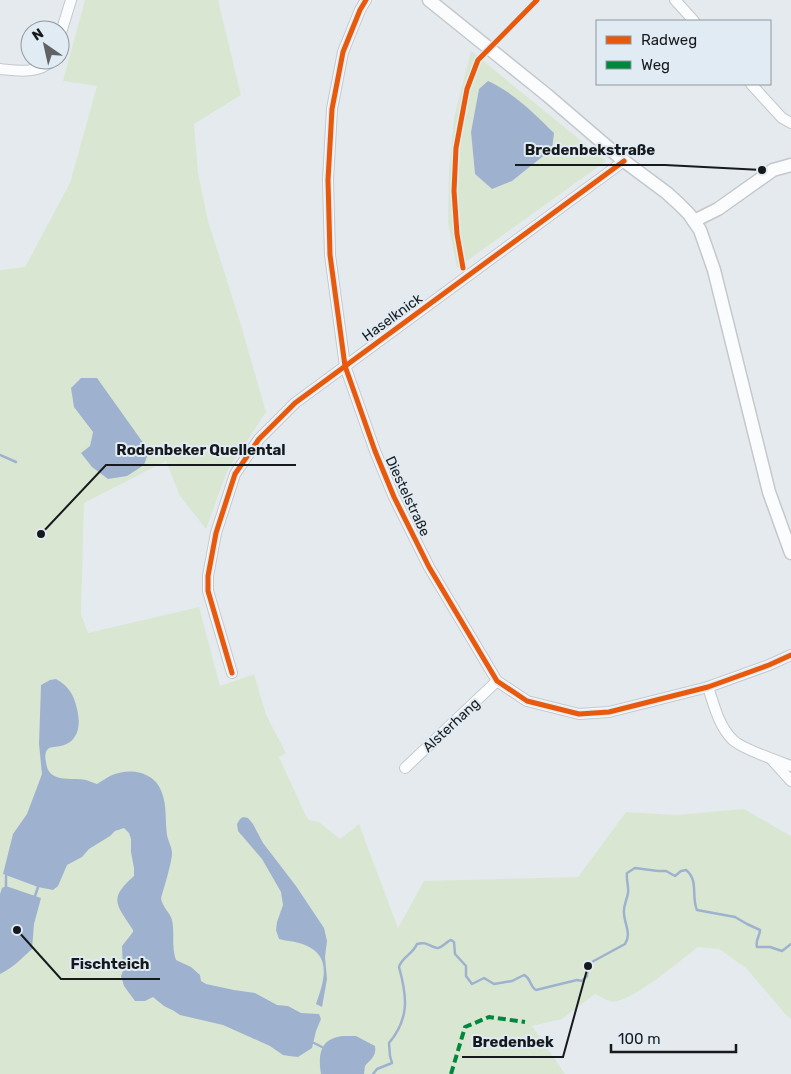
<svg xmlns="http://www.w3.org/2000/svg" width="791" height="1074" viewBox="0 0 791 1074" font-family="Rubik,sans-serif">
  <style>
    .green { fill: #d9e7d2; fill-rule: evenodd }
    .water { fill: #9eb2d0 }
    .lines { fill: none; stroke-linecap: round; stroke-linejoin: round }
    .stream { stroke: #9eb2d0; stroke-width: 2.5 }
    .minor-casing { stroke: #c4c8cb; stroke-width: 12 }
    .tertiary-casing { stroke: #c4c8cb; stroke-width: 15 }
    .minor { stroke: #fbfcfd; stroke-width: 10 }
    .tertiary { stroke: #fbfcfd; stroke-width: 12 }
    .quiet { stroke: #00873e; stroke-width: 4; stroke-dasharray: 8 4; stroke-linecap: butt }
    .cycleway-casing { stroke: #e1ebf3; stroke-width: 8 }
    .cycleway { stroke: #e8590c; stroke-width: 5 }
    .labels { text-anchor: middle; stroke-width: 4; stroke-linejoin: round; paint-order: stroke }
    .street-label { font-size: 14px; fill: #171a1d; stroke: #e1ebf3 }
    .leader { fill: none; stroke: #171a1d; stroke-width: 2 }
    .callout-dot { fill: #171a1d; stroke: #e1ebf3; stroke-width: 2 }
    .callout-label { font-size: 15px; text-anchor: middle; font-weight: bold; fill: #171a1d; stroke: #e1ebf3; stroke-width: 4; stroke-linejoin: round; paint-order: stroke }
  </style>
  <rect width="100%" height="100%" fill="#e5eaef"/>
  <g class="green">
    <path d="M 85,0 L 218,0 L 241,95 L 194,124 L 198,173 L 208,221 L 238,315 L 266,412 L 227,471 L 206,529 L 180,496 L 166,461 L 84,503 L 81,614 L 88,633 L 199,607 L 220,686 L 254,674 L 266,715 L 286,753 L 279,757 L 305,814 L 309,820 L 319,822 L 340,839 L 359,824 L 398,928 L 424,881 L 578,877 L 626,812 L 675,815 L 744,809 L 791,836 L 791,1019 L 786,1015 L 746,968 L 719,949 L 698,947 C 681,960 636,998 617,1001 C 610,1003 601,997 595,994 L 562,1019 L 532,1026 L 565,1074 L 0,1074 L 0,270 L 25,267 L 70,183 L 97,86 L 63,81 ZM 74,407 L 144,465 L 82,453 L 90,446 L 93,432 Z"/>
    <path d="M 471,51 L 606,161 L 457,268 L 448,222 L 449,170 L 454,118 ZM 479,89 L 492,189 L 475,174 L 471,132 Z"/>
  </g>
  <g class="water">
    <path d="M 488,81 C 514,93 534,113 554,133 L 552,149 L 512,181 L 492,189 L 475,174 L 471,132 L 479,89 Z"/>
    <path d="M 81,378 L 97,378 L 149,451 L 144,465 L 127,476 L 108,479 L 92,467 L 81,453 L 90,446 L 93,432 L 74,407 L 71,388 Z"/>
    <path d="M 56,679 C 69,686 74,695 77,709 C 81,724 79,742 61,746 C 57,747 50,746 47,750 C 45,753 45,758 46,762 C 48,784 71,777 86,780 C 90,781 93,783 97,784 C 102,781 106,778 110,776 C 129,767 155,771 162,793 C 167,806 165,821 167,835 C 168,841 172,847 172,853 C 172,862 164,888 161,898 C 162,907 170,912 172,920 C 175,933 171,947 176,960 L 191,967 L 200,975 L 201,981 L 206,984 L 234,990 L 255,993 L 277,1005 L 288,1006 L 301,1013 L 319,1014 L 321,1019 L 316,1031 L 312,1048 L 298,1057 L 289,1056 L 283,1055 L 270,1046 L 223,1025 L 180,1015 L 174,1011 L 164,1006 L 153,997 L 145,1001 L 135,1001 L 124,986 L 121,976 L 123,971 L 122,946 L 133,932 L 133,930 C 116,904 108,899 134,876 L 134,868 L 131,852 L 131,839 L 129,833 L 124,828 L 115,831 L 110,836 L 89,849 L 82,857 L 67,865 L 58,886 L 53,890 L 38,887 L 3,874 L 13,834 L 27,814 L 42,774 L 39,744 L 41,685 L 50,680 Z"/>
    <path d="M 243,817 L 248,818 L 253,824 L 263,843 L 296,886 L 324,928 L 327,941 L 325,957 L 327,979 L 322,1007 L 316,1004 C 325,978 333,953 299,943 C 292,941 286,941 279,939 L 276,930 L 277,922 L 283,905 L 281,892 L 262,859 L 238,831 L 237,824 L 240,819 Z"/>
    <path d="M 6,886 L 41,898 L 34,924 L 32,949 C 22,958 13,968 0,974 L 0,894 L 2,888 Z"/>
    <path d="M 342,1036 L 356,1036 L 375,1046 C 377,1056 370,1060 365,1066 L 364,1074 L 321,1074 C 318,1054 320,1039 342,1036 Z"/>
  </g>
  <g class="lines">
    <g class="stream">
      <path d="M 0,455 L 16,462"/>
      <path d="M 6,886 L 6,876"/>
      <path d="M 35,896 L 38,887"/>
      <path d="M 314,1043 L 322,1047"/>
      <path d="M 373,1074 L 377,1069 L 392,1063 L 390,1056 L 389,1043 C 410,1018 407,996 399,967 C 402,957 413,954 417,944 C 428,941 429,947 437,948 C 441,949 447,941 451,940 L 454,942 L 455,954 L 466,966 L 466,976 L 472,984 L 484,978 L 494,984 L 512,981 L 524,975 C 531,978 530,987 536,990 L 577,980 L 582,981 L 587,976 L 588,966 L 590,963 L 625,944 C 632,934 624,923 624,913 C 623,906 627,900 628,893 C 629,886 626,881 627,873 L 635,868 L 658,871 L 666,871 L 675,876 L 681,871 L 686,870 C 699,880 691,897 697,910 L 735,917 L 747,924 L 760,930 C 760,936 755,940 757,947 L 770,947 L 782,951 L 791,944"/>
    </g>
    <g class="minor-casing">
      <g id="minor">
        <path d="M 366,0 L 360,10 L 343,52 L 332,109 L 328,180 L 330,255 L 345,366 L 375,451 L 394,497 L 429,567 L 497,681 L 527,701 L 579,714 L 609,712 L 708,687 L 769,665 L 791,655"/>
        <path d="M 675,0 L 694,21"/>
        <path d="M 60,36 L 71,0"/>
        <path d="M 0,69 C 19,71 38,74 53,60"/>
        <path d="M 751,84 L 782,118 L 791,123"/>
        <path d="M 232,673 L 208,591 L 208,576 L 216,533 L 235,474 L 259,439 L 295,403 L 624,161"/>
        <path d="M 708,687 C 714,705 719,727 733,740 C 742,749 778,761 791,766"/>
        <path d="M 772,760 L 791,781"/>
        <path d="M 405,768 L 497,681"/>
      </g>
    </g>
    <g class="tertiary-casing">
      <g id="tertiary">
        <path d="M 429,0 L 547,95 L 624,161 L 667,193 L 679,204 L 689,214 L 700,230 L 714,270 L 769,492 L 791,553"/>
        <path d="M 694,221 L 718,209 L 773,170 L 791,165"/>
      </g>
    </g>
    <use href="#minor" class="minor"/>
    <use href="#tertiary" class="tertiary"/>
    <path class="quiet" d="M 451,1074 L 465,1027 L 489,1017 L 525,1022"/>
    <g class="cycleway-casing">
      <g id="cycleway">
        <path d="M 366,0 L 360,10 L 343,52 L 332,109 L 328,180 L 330,255 L 345,366 L 375,451 L 394,497 L 429,567 L 497,681 L 527,701 L 579,714 L 609,712 L 708,687 L 769,665 L 791,655"/>
        <path d="M 463,268 L 457,234 L 454,191 L 456,148 L 467,89 L 478,60 L 537,0"/>
        <path d="M 232,673 L 208,591 L 208,576 L 216,533 L 235,474 L 259,439 L 295,403 L 624,161"/>
      </g>
    </g>
    <use href="#cycleway" class="cycleway"/>
  </g>
  <g class="labels">
    <g class="street-label">
      <text transform="translate(392 317) rotate(-36)" y="5">Haselknick</text>
      <text transform="translate(408 496) rotate(65)" y="5">Diestelstraße</text>
      <text transform="translate(451 725) rotate(-43)" y="5">Alsterhang</text>
    </g>
  </g>
  <path class="leader" d="M762 170L665 165H515M41 534L106 465H296M17 930L61 979H160M588 966L563 1057H462"/>
  <g class="callout-dot">
    <circle cx="762" cy="170" r="5"/>
    <circle cx="41" cy="534" r="5"/>
    <circle cx="17" cy="930" r="5"/>
    <circle cx="588" cy="966" r="5"/>
  </g>
  <g class="callout-label">
    <text x="590" y="155">Bredenbekstraße</text>
    <text x="201" y="455">Rodenbeker Quellental</text>
    <text x="110" y="969">Fischteich</text>
    <text x="513" y="1047">Bredenbek</text>
  </g>
  <rect x="596" y="20" width="175" height="65" fill="#e1ebf3" stroke="#90979d"/>
  <rect x="606" y="36" width="25" height="8" fill="#e8590c" stroke="#90979d"/>
  <text x="641" y="45" font-size="15" fill="#171a1d">Radweg</text>
  <rect x="606" y="61" width="25" height="8" fill="#00873e" stroke="#90979d"/>
  <text x="641" y="70" font-size="15" fill="#171a1d">Weg</text>
  <g transform="translate(45 45) rotate(326)"><circle r="24" fill="#e1ebf3" stroke="#90979d"/>
  <path d="M0-4L9 19L0 12L-9 19Z" fill="#5f6366"/>
  <text y="-8" font-size="14" font-weight="bold" text-anchor="middle" fill="#171a1d">N</text>
  </g>
  <path d="M611 1044v8h125v-8" fill="none" stroke="#171a1d" stroke-width="2.5"/>
  <text x="618" y="1044" font-size="15" fill="#171a1d" stroke="#e1ebf3" stroke-width="4" paint-order="stroke">100 m</text>
</svg>
